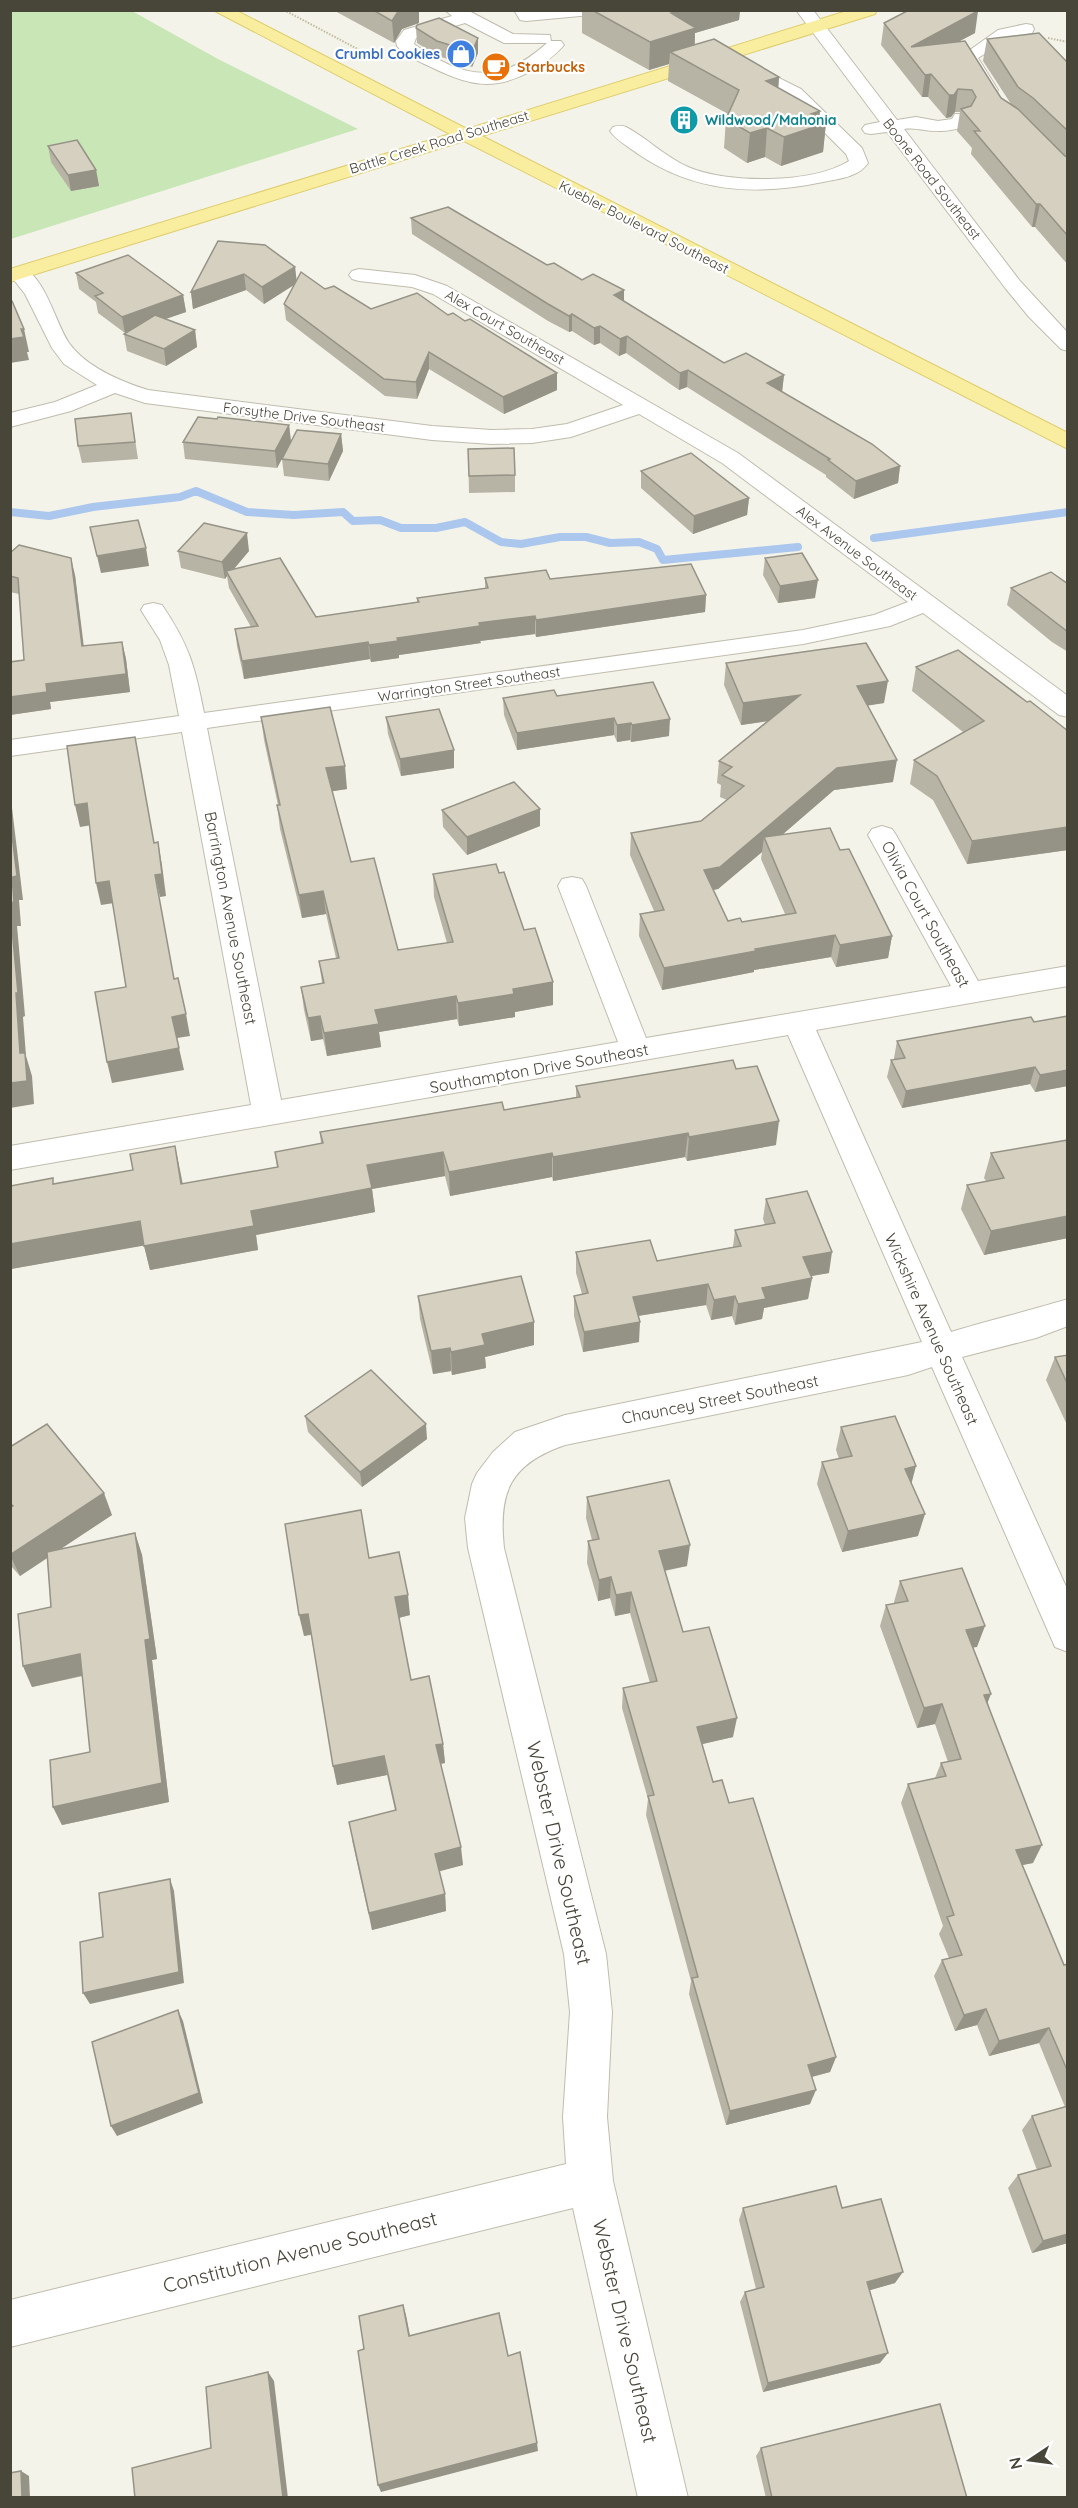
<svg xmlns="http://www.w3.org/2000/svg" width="1078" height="2508" viewBox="0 0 1078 2508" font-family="Quicksand,sans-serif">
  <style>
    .green { fill: #c9e6b6 }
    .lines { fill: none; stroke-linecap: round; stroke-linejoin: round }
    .stream { stroke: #abc7ed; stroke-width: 8 }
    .minor-casing { stroke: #c0bcad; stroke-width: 2 }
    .major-casing { stroke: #dece6f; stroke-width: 2 }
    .path { stroke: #c1ba9f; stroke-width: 2; stroke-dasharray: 1.5 1.5; stroke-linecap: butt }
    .minor { fill: #fff; fill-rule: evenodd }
    .major { fill: #f9ee9f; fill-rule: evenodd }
    .wall { fill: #b7b3a5; fill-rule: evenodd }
    .shaded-wall { fill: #959286 }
    .building { fill: #d5d0c0; stroke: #959286; stroke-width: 1.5 }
    .labels { text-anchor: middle; stroke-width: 4.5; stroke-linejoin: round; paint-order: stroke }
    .far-shop-label { font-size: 14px; font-weight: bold; fill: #366cbe; stroke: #fff; text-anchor: end }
    .far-food-label { font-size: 14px; font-weight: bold; fill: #c56008; stroke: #fff; text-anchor: start }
    .far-culture-label { font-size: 14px; font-weight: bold; fill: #0d838f; stroke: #fff; text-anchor: start }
    .far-street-label { font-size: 14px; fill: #484539; stroke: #fff }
    .street-label { font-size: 16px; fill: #484539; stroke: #fff }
    .near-street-label { font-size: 20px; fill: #484539; stroke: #fff }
  </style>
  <rect width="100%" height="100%" fill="#f4f3ea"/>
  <path class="green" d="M 11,11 L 132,11 L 218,59 L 358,129 L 11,239 Z"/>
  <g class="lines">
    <g class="stream">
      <path d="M 10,512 L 49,516 L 93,507 L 180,497 L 196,491 L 247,512 L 294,515 L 343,512 L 353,521 L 380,520 L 401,528 L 436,528 L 465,522 L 501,542 L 521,544 L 560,537 L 586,537 L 610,543 L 639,542 L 657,549 L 663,560 L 798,547"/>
      <path d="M 874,538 L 1068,512"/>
    </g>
    <g class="minor-casing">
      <g id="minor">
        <path d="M 445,10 L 467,10 L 513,34 L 550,35 L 551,41 L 561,41 L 564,45 C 556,55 545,62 535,69 C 496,91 472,87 433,68 C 421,62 405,57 397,46 L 396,41 L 404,30 L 452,16 ZM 465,23 L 504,43 L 547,43 C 500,86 463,79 414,44 L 416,38 Z"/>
        <path d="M 514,10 L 599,10 L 591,15 L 526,21 L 520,20 Z"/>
        <path d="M 796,10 L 813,10 L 897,120 L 916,117 L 938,121 L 952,119 L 955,114 L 967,114 L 970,118 L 965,127 C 957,129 948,131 940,131 C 927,132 917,127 904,129 L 1020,281 L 1068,333 L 1068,351 L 1061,349 L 1029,317 L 1006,289 L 887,132 L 871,134 L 865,133 L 862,129 L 865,125 L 880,122 Z"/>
        <path d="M 1026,24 L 1032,25 L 1034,29 L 1032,33 L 1010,38 L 978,58 L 998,90 L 995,94 L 983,94 L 960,57 L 998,30 Z"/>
        <path d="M 739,58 L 801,89 L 862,148 L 868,163 C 859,177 838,179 823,182 C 757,196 695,193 638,154 C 629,147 616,140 610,131 L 613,127 C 617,126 621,125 626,127 C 647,138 665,157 688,167 C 727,184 812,184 849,161 L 846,154 L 789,97 L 733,67 L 730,63 L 733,59 Z"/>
        <path d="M 19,267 C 45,273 55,323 69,343 C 86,367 120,381 148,390 L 432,426 L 492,430 L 532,429 L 567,424 L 623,405 L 433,294 L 412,287 L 359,281 L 352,279 L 349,275 L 352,271 L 359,269 L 415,275 L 447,286 L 738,453 L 1068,696 L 1068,717 L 1059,715 L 923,613 L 890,626 L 803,644 L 207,728 L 281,1100 L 618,1042 L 558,886 L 562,879 L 572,877 L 582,879 L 586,886 L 646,1038 L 951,986 L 868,835 L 872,829 L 882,826 L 892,829 L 896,835 L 978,981 L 1068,966 L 1068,986 L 816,1030 L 951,1332 C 990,1320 1029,1311 1068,1299 L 1068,1326 L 1036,1338 L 962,1357 L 1068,1591 L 1068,1652 L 1055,1647 L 932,1367 L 908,1375 L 565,1445 C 510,1464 498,1492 504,1548 L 606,1954 L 612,2012 L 607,2117 L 613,2181 L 688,2498 L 638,2498 L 573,2208 L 10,2347 L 10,2300 L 566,2164 L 563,2117 L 570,2012 L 564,1954 L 468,1548 L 465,1518 L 472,1484 L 477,1473 L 493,1452 L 515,1432 L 565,1415 L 922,1342 L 788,1035 L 10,1170 L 10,1146 L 251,1105 L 182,732 L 10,756 L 10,740 L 179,716 L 169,665 L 160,640 L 141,610 L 144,605 L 153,603 L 162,605 C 189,645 195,666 204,713 L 803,630 L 874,615 L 908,602 L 722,463 L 639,414 L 571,437 L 532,443 L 492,444 L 432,440 L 145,403 L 115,393 L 71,411 L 10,427 L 10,413 L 55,402 L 97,385 L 64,364 L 52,348 L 25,294 L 10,275 L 12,269 Z"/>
      </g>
    </g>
    <g class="major-casing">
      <path id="major" d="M 213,10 L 235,10 L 467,129 L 850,10 L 877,10 L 875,14 L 482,136 L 1068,433 L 1068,449 L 464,141 L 10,282 L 10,269 L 450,134 Z"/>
    </g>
    <g class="path">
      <path d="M 284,10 L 367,54"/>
      <path d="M 1048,38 L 1068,42"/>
    </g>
    <use href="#minor" class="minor"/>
    <use href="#major" class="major"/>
  </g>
  <g class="wall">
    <path d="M 333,10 L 419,10 L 419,23 L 402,29 L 394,43 Z"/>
    <path d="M 582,10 L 740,10 L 739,20 L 695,33 L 695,45 L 779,77 L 778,88 L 820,111 L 819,118 L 826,123 L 823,152 L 781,166 L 765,157 L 747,163 L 724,148 L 726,119 L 728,114 L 668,81 L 669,64 L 649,70 L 582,33 Z"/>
    <path d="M 884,23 L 975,33 L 958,42 L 1001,98 L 1011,104 L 983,61 L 987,39 L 1068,63 L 1068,265 L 1035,227 L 1032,227 L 971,154 L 972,148 L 957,131 L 960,112 L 955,112 L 951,117 L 946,118 L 928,97 L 922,97 L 881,45 Z"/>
    <path d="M 416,28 L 478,53 L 472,67 L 438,56 L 417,43 Z"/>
    <path d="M 48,146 L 96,170 L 99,186 L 71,191 L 51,162 Z"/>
    <path d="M 411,218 L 547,265 L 582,280 L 624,301 L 724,363 L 784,375 L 782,392 L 900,466 L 898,483 L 854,499 L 826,477 L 826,475 L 687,387 L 679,390 L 626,353 L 619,356 L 600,343 L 594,345 L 572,331 L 569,332 L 548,321 L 412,234 Z"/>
    <path d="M 218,241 L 295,267 L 296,281 L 325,289 L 371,309 L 448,315 L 465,321 L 557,373 L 557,390 L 504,414 L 429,369 L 417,399 L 385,396 L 286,320 L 284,304 L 294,285 L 264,304 L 246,290 L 193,309 L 191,292 Z"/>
    <path d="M 76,273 L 183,295 L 186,312 L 165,319 L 195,330 L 197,347 L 166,366 L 127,351 L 124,334 L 128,332 L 125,333 L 98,313 L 96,302 L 79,289 Z"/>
    <path d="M 131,413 L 138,459 L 82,463 L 78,446 Z"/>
    <path d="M 217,419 L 289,425 L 291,442 L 277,468 L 185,459 L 183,442 Z"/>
    <path d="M 341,434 L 343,451 L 329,481 L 284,476 L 282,459 Z"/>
    <path d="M 468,449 L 515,475 L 515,492 L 469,493 Z"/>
    <path d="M 641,471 L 749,498 L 747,515 L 693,534 L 641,488 Z"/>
    <path d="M 178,551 L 249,551 L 233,569 L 316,617 L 417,602 L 417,598 L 485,588 L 485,578 L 550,579 L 706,595 L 705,612 L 536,637 L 535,634 L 480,641 L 481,643 L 399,655 L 399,658 L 371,662 L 370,659 L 244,679 L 237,646 L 235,629 L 251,627 L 229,588 L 227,576 L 225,579 L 181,568 Z"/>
    <path d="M 10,553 L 75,575 L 83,646 L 122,642 L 126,659 L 130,692 L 50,702 L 51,709 L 10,715 L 10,662 L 24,660 L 19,594 L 10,592 Z"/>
    <path d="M 765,558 L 815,598 L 778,603 L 763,575 Z"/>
    <path d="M 1068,584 L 1068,652 L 1052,642 L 1007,605 L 1011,588 Z"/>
    <path d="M 726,663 L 884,703 L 868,705 L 893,782 L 834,790 L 782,835 L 840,850 L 892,936 L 888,958 L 836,967 L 831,957 L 754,970 L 754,972 L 662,990 L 639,936 L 640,914 L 654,911 L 630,855 L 631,833 L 701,821 L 727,800 L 720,797 L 721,785 L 717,783 L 719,761 L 767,721 L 741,725 L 724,685 ZM 762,852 L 761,859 L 785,914 L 742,922 L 728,921 L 713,890 L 718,889 Z"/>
    <path d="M 916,667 L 1027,702 L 1068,731 L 1068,850 L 967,864 L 933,800 L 910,784 L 914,760 L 963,732 L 912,691 Z"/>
    <path d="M 557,696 L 669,736 L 631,742 L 630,740 L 617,742 L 614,735 L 517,750 L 504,715 L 503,698 Z"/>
    <path d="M 261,717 L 347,789 L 332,791 L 351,862 L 398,950 L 447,943 L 434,897 L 433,874 L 499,873 L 524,930 L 553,982 L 553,1005 L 515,1012 L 515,1017 L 459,1026 L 457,1019 L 379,1032 L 381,1047 L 327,1056 L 323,1039 L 311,1041 L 304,1010 L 301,987 L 322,983 L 319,961 L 336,958 L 326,914 L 302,918 L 280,829 L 277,805 L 278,805 L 264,740 Z"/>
    <path d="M 386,717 L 454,750 L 454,768 L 401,776 L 388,734 Z"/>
    <path d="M 442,810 L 540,826 L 467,855 L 443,827 Z"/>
    <path d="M 1068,1016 L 1068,1086 L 1035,1092 L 1030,1084 L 902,1108 L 887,1077 L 891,1060 L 894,1060 L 894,1058 L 897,1041 L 1034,1022 Z"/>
    <path d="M 736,1069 L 776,1145 L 687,1161 L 685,1157 L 553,1181 L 552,1177 L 450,1196 L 445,1176 L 372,1189 L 375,1212 L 256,1235 L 258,1250 L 150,1270 L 144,1245 L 11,1269 L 54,1184 L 133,1170 L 175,1146 L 183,1184 L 277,1167 L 275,1152 L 321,1144 L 320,1132 L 504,1110 L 576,1097 L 576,1086 Z"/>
    <path d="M 1068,1140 L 1068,1238 L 984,1255 L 961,1209 L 967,1185 L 986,1181 L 984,1178 L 991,1153 Z"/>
    <path d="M 766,1199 L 829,1273 L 811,1276 L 812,1278 L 808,1299 L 764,1308 L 762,1319 L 735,1325 L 732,1316 L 711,1320 L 706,1305 L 638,1316 L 639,1342 L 583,1352 L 574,1316 L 574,1296 L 582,1294 L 576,1273 L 576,1252 L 657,1261 L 733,1247 L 735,1230 L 765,1225 L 763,1219 Z"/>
    <path d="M 418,1296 L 534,1322 L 534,1345 L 485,1357 L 486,1368 L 452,1375 L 451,1371 L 433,1374 L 420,1319 Z"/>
    <path d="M 1068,1355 L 1068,1427 L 1046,1380 L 1055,1357 Z"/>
    <path d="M 305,1416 L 427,1439 L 362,1487 L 308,1432 Z"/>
    <path d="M 841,1427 L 911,1483 L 918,1536 L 842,1552 L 817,1484 L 822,1462 L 839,1459 L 836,1450 Z"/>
    <path d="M 10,1447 L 112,1515 L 60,1549 L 135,1533 L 142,1555 L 157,1659 L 152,1660 L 169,1802 L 62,1825 L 53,1807 L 90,1752 L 83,1676 L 32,1687 L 23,1666 L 51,1607 L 47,1558 L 20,1576 L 10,1565 Z"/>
    <path d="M 587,1497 L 687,1566 L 665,1571 L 683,1632 L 733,1737 L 702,1744 L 713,1782 L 729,1803 L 836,2057 L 830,2072 L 812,2077 L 810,2104 L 726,2125 L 689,1994 L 691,1981 L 646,1815 L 648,1799 L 622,1708 L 623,1688 L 650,1683 L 630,1613 L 615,1616 L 610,1598 L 598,1601 L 587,1563 L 588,1541 L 592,1540 L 586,1518 Z"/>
    <path d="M 369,1558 L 410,1615 L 399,1618 L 411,1680 L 443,1744 L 445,1763 L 441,1764 L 463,1865 L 439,1871 L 445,1894 L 446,1911 L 372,1930 L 352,1840 L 395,1810 L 387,1775 L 337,1785 L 311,1635 L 304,1636 Z"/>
    <path d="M 900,1581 L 977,1647 L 973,1647 L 988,1703 L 1033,1863 L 1022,1865 L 1064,1965 L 1068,1964 L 1068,2243 L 1032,2253 L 1008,2188 L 1018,2175 L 1037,2170 L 1022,2130 L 1032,2116 L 1065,2107 L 1039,2043 L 989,2056 L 977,2025 L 955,2031 L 934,1976 L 942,1960 L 949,1958 L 939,1934 L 943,1926 L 901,1803 L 908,1784 L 935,1778 L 941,1763 L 948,1762 L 935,1724 L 917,1728 L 880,1626 L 886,1605 L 894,1604 L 894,1602 Z"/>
    <path d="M 743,2208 L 842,2208 L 895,2283 L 870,2290 L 880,2363 L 763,2392 L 740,2302 L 745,2292 L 756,2289 L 739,2220 Z"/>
    <path d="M 761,2448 L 967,2498 L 766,2498 L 756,2456 Z"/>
  </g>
  <g class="shaded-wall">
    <path d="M 399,10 L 419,10 L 419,23 L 402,29 L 394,43 L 392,21 Z"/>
    <path d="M 681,10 L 740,10 L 739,20 L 695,33 L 694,56 L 670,52 L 669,64 L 649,70 L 650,42 L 671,13 Z"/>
    <path d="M 978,11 L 975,33 L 916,64 L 911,47 Z"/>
    <path d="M 478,38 L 478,53 L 472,67 L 472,52 Z"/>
    <path d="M 931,74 L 928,97 L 922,97 L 925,75 Z"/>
    <path d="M 779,77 L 777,105 L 766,81 Z"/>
    <path d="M 958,89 L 955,112 L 951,117 L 946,118 L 949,95 Z"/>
    <path d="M 820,111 L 818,125 L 826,123 L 823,152 L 781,166 L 784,137 L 811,114 Z"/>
    <path d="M 767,128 L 765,157 L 747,163 L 750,133 Z"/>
    <path d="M 96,170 L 99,186 L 71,191 L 68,175 Z"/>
    <path d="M 1036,204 L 1040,204 L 1035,227 L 1032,227 Z"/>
    <path d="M 295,267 L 297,283 L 264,304 L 262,287 Z"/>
    <path d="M 244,274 L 246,290 L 193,309 L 191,292 Z"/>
    <path d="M 624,290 L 624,306 L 614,295 Z"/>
    <path d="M 183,295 L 186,312 L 125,333 L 122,317 Z"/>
    <path d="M 572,314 L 572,331 L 569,332 L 569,316 Z"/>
    <path d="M 600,326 L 600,343 L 594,345 L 594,328 Z"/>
    <path d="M 21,329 L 24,329 L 29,352 L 27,352 L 29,360 L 10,363 L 10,339 Z"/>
    <path d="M 195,330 L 197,347 L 166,366 L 164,349 Z"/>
    <path d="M 627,336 L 626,353 L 619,356 L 620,339 Z"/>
    <path d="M 429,352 L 429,369 L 417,399 L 416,382 Z"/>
    <path d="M 688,370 L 687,387 L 679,390 L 680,373 Z"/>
    <path d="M 557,373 L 557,390 L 504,414 L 503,397 Z"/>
    <path d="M 784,375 L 782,392 L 767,383 Z"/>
    <path d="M 289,425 L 291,442 L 277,468 L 275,451 Z"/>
    <path d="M 341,434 L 343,451 L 329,481 L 328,464 Z"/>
    <path d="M 900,466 L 898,483 L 854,499 L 856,481 Z"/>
    <path d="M 749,498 L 747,515 L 693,534 L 694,516 Z"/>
    <path d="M 247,533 L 249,551 L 229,575 L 226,571 L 227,576 L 225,579 L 222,562 Z"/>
    <path d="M 146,548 L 149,566 L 101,573 L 97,556 Z"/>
    <path d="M 71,558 L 75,575 L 86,664 L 82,646 Z"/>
    <path d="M 818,580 L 815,598 L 778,603 L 780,586 Z"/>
    <path d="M 706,595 L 705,612 L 536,637 L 536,620 Z"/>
    <path d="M 535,616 L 535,634 L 480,641 L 481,643 L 399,655 L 399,658 L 371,662 L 369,645 L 397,638 L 479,623 Z"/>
    <path d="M 122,642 L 126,659 L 130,692 L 50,702 L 51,709 L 10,715 L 10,697 L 46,684 Z"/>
    <path d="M 368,642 L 370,659 L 244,679 L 242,661 Z"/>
    <path d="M 888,681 L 884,703 L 853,708 L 857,686 Z"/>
    <path d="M 800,695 L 797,717 L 741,725 L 743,703 Z"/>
    <path d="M 614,718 L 614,735 L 517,750 L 517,733 Z"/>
    <path d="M 670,719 L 669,736 L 631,742 L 632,725 Z"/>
    <path d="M 631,723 L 630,740 L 617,742 L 617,725 Z"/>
    <path d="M 454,750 L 454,768 L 401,776 L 400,759 Z"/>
    <path d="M 897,760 L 893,782 L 834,790 L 768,847 L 764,837 L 762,852 L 718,889 L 702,892 L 704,870 L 837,768 Z"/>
    <path d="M 345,766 L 347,789 L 328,792 L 326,768 Z"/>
    <path d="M 10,791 L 23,900 L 19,900 L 21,926 L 17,926 L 25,1016 L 23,1017 L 26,1056 L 32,1076 L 34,1104 L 10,1108 L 10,1083 L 20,1053 L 10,903 L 12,877 Z"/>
    <path d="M 87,803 L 92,825 L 80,827 L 75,805 Z"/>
    <path d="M 540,809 L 540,826 L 467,855 L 467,837 Z"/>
    <path d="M 1068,827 L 1068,850 L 967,864 L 972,841 Z"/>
    <path d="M 158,842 L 162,865 L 166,896 L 160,897 L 155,875 Z"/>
    <path d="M 109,881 L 114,903 L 101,905 L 96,883 Z"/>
    <path d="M 323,891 L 326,914 L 302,918 L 299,895 Z"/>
    <path d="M 835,935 L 831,957 L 754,970 L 754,972 L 662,990 L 664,968 L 755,949 Z"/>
    <path d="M 892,936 L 888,958 L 836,967 L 840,945 Z"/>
    <path d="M 553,982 L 553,1005 L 515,1012 L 515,1017 L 459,1026 L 458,1003 L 513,989 Z"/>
    <path d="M 456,996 L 457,1019 L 379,1032 L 381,1047 L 327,1056 L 324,1033 L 375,1010 Z"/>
    <path d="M 186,1014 L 190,1036 L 177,1038 L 172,1017 Z"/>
    <path d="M 320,1016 L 323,1039 L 311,1041 L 308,1018 Z"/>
    <path d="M 179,1048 L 184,1070 L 112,1083 L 107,1062 Z"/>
    <path d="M 1035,1067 L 1030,1084 L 902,1108 L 906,1091 Z"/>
    <path d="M 1068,1070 L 1068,1086 L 1035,1092 L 1040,1075 Z"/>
    <path d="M 779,1121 L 776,1145 L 687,1161 L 689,1137 Z"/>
    <path d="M 688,1133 L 685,1157 L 553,1181 L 553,1157 Z"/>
    <path d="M 175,1146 L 180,1171 L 187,1209 L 181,1184 Z"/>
    <path d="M 443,1152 L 445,1176 L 372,1189 L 375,1212 L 256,1235 L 258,1250 L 150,1270 L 144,1246 L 251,1211 L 367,1165 Z"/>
    <path d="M 552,1153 L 552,1177 L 450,1196 L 449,1172 Z"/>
    <path d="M 1068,1216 L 1068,1238 L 984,1255 L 991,1231 Z"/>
    <path d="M 140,1221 L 147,1245 L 11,1269 L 10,1244 Z"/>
    <path d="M 832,1252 L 829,1273 L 800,1278 L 803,1257 Z"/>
    <path d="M 812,1278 L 808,1299 L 764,1308 L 762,1319 L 735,1325 L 738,1304 L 762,1288 Z"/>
    <path d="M 708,1284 L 706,1305 L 631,1317 L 633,1297 Z"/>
    <path d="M 735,1296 L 732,1316 L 711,1320 L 714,1300 Z"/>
    <path d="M 534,1322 L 534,1345 L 485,1357 L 486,1368 L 452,1375 L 451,1352 L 482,1334 Z"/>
    <path d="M 640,1322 L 639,1342 L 583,1352 L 584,1332 Z"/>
    <path d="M 450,1348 L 451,1371 L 433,1374 L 431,1351 Z"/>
    <path d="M 426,1424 L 427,1439 L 362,1487 L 360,1472 Z"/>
    <path d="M 916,1466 L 910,1489 L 905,1469 Z"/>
    <path d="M 104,1493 L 112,1515 L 20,1576 L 10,1555 Z"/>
    <path d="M 925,1514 L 918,1536 L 842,1552 L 848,1531 Z"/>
    <path d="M 135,1533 L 142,1555 L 157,1659 L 152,1660 L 169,1802 L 62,1825 L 53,1807 L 162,1783 L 145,1640 Z"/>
    <path d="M 690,1545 L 687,1566 L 656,1572 L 659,1551 Z"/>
    <path d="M 611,1577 L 610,1598 L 598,1601 L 599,1580 Z"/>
    <path d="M 631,1592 L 630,1613 L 615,1616 L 616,1595 Z"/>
    <path d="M 408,1595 L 410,1615 L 398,1618 L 395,1597 Z"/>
    <path d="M 308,1614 L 312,1634 L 304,1636 L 299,1615 Z"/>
    <path d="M 985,1626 L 977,1647 L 959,1650 L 966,1630 Z"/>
    <path d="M 80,1654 L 89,1674 L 32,1687 L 23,1666 Z"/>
    <path d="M 991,1694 L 983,1714 L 984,1695 Z"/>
    <path d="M 942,1704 L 935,1724 L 917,1728 L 924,1708 Z"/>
    <path d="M 737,1718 L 733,1737 L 694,1746 L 697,1727 Z"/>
    <path d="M 443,1744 L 445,1763 L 438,1764 L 436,1745 Z"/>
    <path d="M 384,1756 L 387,1775 L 337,1785 L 333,1766 Z"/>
    <path d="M 1042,1845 L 1033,1863 L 1007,1868 L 1016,1850 Z"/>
    <path d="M 461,1847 L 463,1865 L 437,1872 L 435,1854 Z"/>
    <path d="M 170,1879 L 174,1891 L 184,1983 L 90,2004 L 83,1993 Z"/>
    <path d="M 445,1894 L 446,1911 L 372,1930 L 369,1913 Z"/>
    <path d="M 986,2009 L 977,2025 L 955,2031 L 964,2015 Z"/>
    <path d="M 178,2010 L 183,2021 L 203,2103 L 117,2136 L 111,2126 Z"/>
    <path d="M 1049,2028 L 1039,2043 L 989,2056 L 999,2041 Z"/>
    <path d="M 836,2057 L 830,2072 L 803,2079 L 808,2065 Z"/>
    <path d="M 816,2090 L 810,2104 L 726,2125 L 730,2111 Z"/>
    <path d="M 1068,2234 L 1068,2243 L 1032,2253 L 1043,2241 Z"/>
    <path d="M 903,2272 L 895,2283 L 860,2293 L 867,2282 Z"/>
    <path d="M 403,2305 L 406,2315 L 412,2346 L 409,2336 Z"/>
    <path d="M 888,2353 L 880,2363 L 763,2392 L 768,2383 Z"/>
    <path d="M 268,2372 L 274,2381 L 288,2498 L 283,2498 Z"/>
    <path d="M 537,2443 L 538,2451 L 381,2492 L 378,2485 Z"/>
    <path d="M 21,2471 L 29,2476 L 30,2498 L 22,2498 Z"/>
  </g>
  <g class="building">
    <path d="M 373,10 L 399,10 L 392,21 Z"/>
    <path d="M 592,10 L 681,10 L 671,13 L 696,28 L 650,42 Z"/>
    <path d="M 909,10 L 978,11 L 911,47 L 965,41 L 1001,98 L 1018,109 L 1065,156 L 1068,157 L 1068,236 L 1040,204 L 1036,204 L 974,131 L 980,131 L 961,109 L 971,106 L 976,97 L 972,90 L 958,89 L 954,95 L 949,95 L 931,74 L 925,75 L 884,23 Z"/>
    <path d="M 439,18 L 478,38 L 472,52 L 437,41 L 416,28 L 417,25 Z"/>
    <path d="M 1039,33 L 1068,63 L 1068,131 L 1033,98 L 1018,87 L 987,39 Z"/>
    <path d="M 714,39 L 779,77 L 766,81 L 820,111 L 811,114 L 826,123 L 784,137 L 767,128 L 750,133 L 726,119 L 739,90 L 670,52 Z"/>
    <path d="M 77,140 L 96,170 L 68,175 L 48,146 Z"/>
    <path d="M 448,207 L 547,265 L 554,263 L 582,280 L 593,274 L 624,290 L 614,295 L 724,363 L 746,353 L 784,375 L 767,383 L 872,444 L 900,466 L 856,481 L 828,460 L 830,459 L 688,370 L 680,373 L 627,336 L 620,339 L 600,326 L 594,328 L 572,314 L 569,316 L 548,304 L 411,218 Z"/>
    <path d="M 218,241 L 265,245 L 295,267 L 262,287 L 244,274 L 191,292 Z"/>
    <path d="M 128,255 L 183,295 L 122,317 L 95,296 L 103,293 L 76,273 Z"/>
    <path d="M 301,272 L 325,289 L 334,286 L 371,309 L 417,293 L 448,315 L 453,313 L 465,321 L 470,319 L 557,373 L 503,397 L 429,352 L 416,382 L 384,379 L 284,304 Z"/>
    <path d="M 10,301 L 12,301 L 24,329 L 21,329 L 24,337 L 10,339 Z"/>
    <path d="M 155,315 L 195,330 L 164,349 L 124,334 Z"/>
    <path d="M 131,413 L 135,442 L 78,446 L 75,419 Z"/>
    <path d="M 198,417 L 217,419 L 218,417 L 289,425 L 275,451 L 183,442 Z"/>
    <path d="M 297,430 L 341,434 L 328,464 L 282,459 Z"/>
    <path d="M 514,448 L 515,475 L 469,476 L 468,449 Z"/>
    <path d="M 691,453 L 749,498 L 694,516 L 641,471 Z"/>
    <path d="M 138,520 L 146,548 L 97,556 L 90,527 Z"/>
    <path d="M 204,523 L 247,533 L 222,562 L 178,551 Z"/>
    <path d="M 19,545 L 71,558 L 82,646 L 122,642 L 126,674 L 46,684 L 47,692 L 10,697 L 10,662 L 24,660 L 18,578 L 10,576 L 10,553 Z"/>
    <path d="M 802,553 L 818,580 L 780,586 L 765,558 Z"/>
    <path d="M 280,558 L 316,617 L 419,602 L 417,598 L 488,588 L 485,578 L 546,570 L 550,579 L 691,564 L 706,595 L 536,620 L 535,616 L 479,623 L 480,626 L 397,638 L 398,641 L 369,645 L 368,642 L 242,661 L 235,629 L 258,626 L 226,571 Z"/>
    <path d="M 1051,572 L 1068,584 L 1068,632 L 1011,588 Z"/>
    <path d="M 866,643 L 888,681 L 857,686 L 897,760 L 837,768 L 720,867 L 704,870 L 728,921 L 740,918 L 742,922 L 796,913 L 764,837 L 830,828 L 840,850 L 849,849 L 892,936 L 840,945 L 835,935 L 755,949 L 756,951 L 664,968 L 640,914 L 664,910 L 631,833 L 701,821 L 744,786 L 722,775 L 732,767 L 719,761 L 800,695 L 743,703 L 726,663 Z"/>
    <path d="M 958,650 L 1027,702 L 1030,701 L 1068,731 L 1068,827 L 972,841 L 937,776 L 914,760 L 984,721 L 916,667 Z"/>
    <path d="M 653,682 L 670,719 L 632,725 L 631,723 L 617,725 L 614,718 L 517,733 L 503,698 L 554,690 L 557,696 Z"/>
    <path d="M 330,707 L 345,766 L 326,768 L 351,862 L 374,858 L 398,950 L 453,942 L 433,874 L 496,864 L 499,873 L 504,872 L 524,930 L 535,928 L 553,982 L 513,989 L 514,994 L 458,1003 L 456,996 L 375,1010 L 379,1024 L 324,1033 L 320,1016 L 308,1018 L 301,987 L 324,983 L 319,961 L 339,958 L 323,891 L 299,895 L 277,805 L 280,805 L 261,717 Z"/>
    <path d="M 439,709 L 454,750 L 400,759 L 386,717 Z"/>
    <path d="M 135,737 L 154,843 L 158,842 L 162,874 L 155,875 L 174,979 L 178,978 L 186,1014 L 172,1017 L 179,1048 L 107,1062 L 95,992 L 126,987 L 109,881 L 96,883 L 87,803 L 75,805 L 67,746 Z"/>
    <path d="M 514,782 L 540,809 L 467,837 L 442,810 Z"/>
    <path d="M 10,819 L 17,876 L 12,877 L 14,902 L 10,903 Z"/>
    <path d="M 10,907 L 18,993 L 16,993 L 20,1053 L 25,1053 L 27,1081 L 10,1083 Z"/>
    <path d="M 1068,1016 L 1068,1070 L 1040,1075 L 1035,1067 L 906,1091 L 891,1060 L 905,1058 L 897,1041 L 1031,1017 L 1034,1022 Z"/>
    <path d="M 733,1060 L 736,1069 L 757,1066 L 779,1121 L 689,1137 L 688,1133 L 553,1157 L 552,1153 L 449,1172 L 443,1152 L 367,1165 L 372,1188 L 251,1211 L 254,1226 L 144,1246 L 140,1221 L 10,1244 L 10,1186 L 53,1178 L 53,1184 L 133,1170 L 130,1154 L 175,1146 L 181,1184 L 278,1167 L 275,1152 L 323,1143 L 320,1132 L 502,1102 L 504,1110 L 580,1097 L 576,1086 Z"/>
    <path d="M 1068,1140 L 1068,1216 L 991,1231 L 967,1185 L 1004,1178 L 991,1153 Z"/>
    <path d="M 807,1191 L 832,1252 L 803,1257 L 812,1278 L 762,1288 L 766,1299 L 738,1304 L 735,1296 L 714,1300 L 708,1284 L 633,1297 L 640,1322 L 584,1332 L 574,1296 L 588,1293 L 576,1252 L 650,1240 L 657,1261 L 741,1246 L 735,1230 L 775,1223 L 766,1199 Z"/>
    <path d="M 521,1276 L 534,1322 L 482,1334 L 485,1345 L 451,1352 L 450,1348 L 431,1351 L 418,1296 Z"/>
    <path d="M 1068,1355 L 1068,1385 L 1055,1357 Z"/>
    <path d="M 371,1370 L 426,1424 L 360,1472 L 305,1416 Z"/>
    <path d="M 895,1416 L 916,1466 L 905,1469 L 925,1514 L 848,1531 L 822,1462 L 852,1456 L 841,1427 Z"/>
    <path d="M 47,1424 L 104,1493 L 10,1555 L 10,1508 L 13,1506 L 10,1503 L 10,1447 Z"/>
    <path d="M 669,1480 L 690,1545 L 659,1551 L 683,1632 L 709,1627 L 737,1718 L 697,1727 L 713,1782 L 722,1780 L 729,1803 L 753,1798 L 836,2057 L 808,2065 L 816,2090 L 730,2111 L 692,1978 L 698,1977 L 648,1796 L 654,1795 L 623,1688 L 657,1681 L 631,1592 L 616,1595 L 611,1577 L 599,1580 L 588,1541 L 599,1539 L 587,1497 Z"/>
    <path d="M 361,1510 L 369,1558 L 399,1552 L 408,1595 L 395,1597 L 411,1680 L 429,1676 L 443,1744 L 436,1745 L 461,1847 L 435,1854 L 445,1894 L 369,1913 L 349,1822 L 396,1810 L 384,1756 L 333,1766 L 308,1614 L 299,1615 L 285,1524 Z"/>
    <path d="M 135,1533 L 150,1639 L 145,1640 L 162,1783 L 53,1807 L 50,1760 L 90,1752 L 80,1654 L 23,1666 L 18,1614 L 51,1607 L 47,1552 Z"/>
    <path d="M 962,1568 L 985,1626 L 966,1630 L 991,1694 L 984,1695 L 1042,1845 L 1016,1850 L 1064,1965 L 1068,1964 L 1068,2072 L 1049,2028 L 999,2041 L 986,2009 L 964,2015 L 942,1960 L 962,1955 L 947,1917 L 954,1915 L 908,1784 L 946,1776 L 941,1763 L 961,1759 L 942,1704 L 924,1708 L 886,1605 L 908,1601 L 900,1581 Z"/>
    <path d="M 170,1879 L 179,1972 L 83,1993 L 80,1942 L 103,1937 L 99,1893 Z"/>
    <path d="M 178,2010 L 199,2093 L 111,2126 L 92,2042 Z"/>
    <path d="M 1068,2106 L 1068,2234 L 1043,2241 L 1018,2175 L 1051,2166 L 1032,2116 Z"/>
    <path d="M 836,2186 L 842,2208 L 881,2199 L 903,2272 L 867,2282 L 888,2353 L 768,2383 L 745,2292 L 764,2287 L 743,2208 Z"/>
    <path d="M 403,2305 L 409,2336 L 499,2313 L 508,2356 L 520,2352 L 537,2443 L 378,2485 L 358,2351 L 364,2349 L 359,2316 Z"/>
    <path d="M 268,2372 L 283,2498 L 135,2498 L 132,2468 L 211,2448 L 206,2387 Z"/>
    <path d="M 940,2404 L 967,2498 L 772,2498 L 761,2448 Z"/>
    <path d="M 21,2471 L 22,2498 L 10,2498 L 10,2473 Z"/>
  </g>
  <defs>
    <g id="shop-disc" transform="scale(1.5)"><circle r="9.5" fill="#3f7fe0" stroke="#fff"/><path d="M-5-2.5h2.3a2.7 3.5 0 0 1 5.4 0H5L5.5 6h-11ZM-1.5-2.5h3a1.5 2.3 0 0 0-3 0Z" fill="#fff"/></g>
    <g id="cafe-disc" transform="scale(1.5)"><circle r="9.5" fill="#e8710a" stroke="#fff"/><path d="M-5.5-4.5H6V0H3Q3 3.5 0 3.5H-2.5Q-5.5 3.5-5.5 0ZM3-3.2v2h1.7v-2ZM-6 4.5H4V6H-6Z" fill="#fff"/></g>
    <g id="building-disc" transform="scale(1.5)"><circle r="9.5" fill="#0f9aa8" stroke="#fff"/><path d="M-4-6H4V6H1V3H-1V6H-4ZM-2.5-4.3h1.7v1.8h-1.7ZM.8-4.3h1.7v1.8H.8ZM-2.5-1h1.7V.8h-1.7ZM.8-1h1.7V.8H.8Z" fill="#fff"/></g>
  </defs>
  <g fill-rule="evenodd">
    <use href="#shop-disc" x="461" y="54"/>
    <use href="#cafe-disc" x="496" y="67"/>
    <use href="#building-disc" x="684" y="120"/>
  </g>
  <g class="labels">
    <g class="far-shop-label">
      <text x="440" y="59">Crumbl Cookies</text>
    </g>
    <g class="far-food-label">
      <text x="517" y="72">Starbucks</text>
    </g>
    <g class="far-culture-label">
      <text x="705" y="125">Wildwood/Mahonia</text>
    </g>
    <g class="far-street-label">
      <text transform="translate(439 142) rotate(-17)" y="5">Battle Creek Road Southeast</text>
      <text transform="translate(932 179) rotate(52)" y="5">Boone Road Southeast</text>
      <text transform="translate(644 227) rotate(27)" y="5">Kuebler Boulevard Southeast</text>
      <text transform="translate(505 327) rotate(30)" y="5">Alex Court Southeast</text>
      <text transform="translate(304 417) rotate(7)" y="5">Forsythe Drive Southeast</text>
      <text transform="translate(857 553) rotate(37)" y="5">Alex Avenue Southeast</text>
      <text transform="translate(469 684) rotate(-8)" y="5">Warrington Street Southeast</text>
    </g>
    <g class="street-label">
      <text transform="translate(926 914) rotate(61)" y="6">Olivia Court Southeast</text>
      <text transform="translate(231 918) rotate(79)" y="6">Barrington Avenue Southeast</text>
      <text transform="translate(539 1068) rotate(-10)" y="6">Southampton Drive Southeast</text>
      <text transform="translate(932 1329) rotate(66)" y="6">Wickshire Avenue Southeast</text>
      <text transform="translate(720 1399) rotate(-11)" y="6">Chauncey Street Southeast</text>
    </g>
    <g class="near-street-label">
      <text transform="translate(559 1853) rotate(77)" y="7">Webster Drive Southeast</text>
      <text transform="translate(300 2252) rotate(-14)" y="7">Constitution Avenue Southeast</text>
      <text transform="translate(625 2331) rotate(77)" y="7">Webster Drive Southeast</text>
    </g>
  </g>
  <rect width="1078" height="2508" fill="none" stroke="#484539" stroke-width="24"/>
  <g transform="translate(1030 2460) rotate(257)" stroke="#ffffff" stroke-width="4.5" paint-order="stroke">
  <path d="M0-4.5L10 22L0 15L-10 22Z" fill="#484539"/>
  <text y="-9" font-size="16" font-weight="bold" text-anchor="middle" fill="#484539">N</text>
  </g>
</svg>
